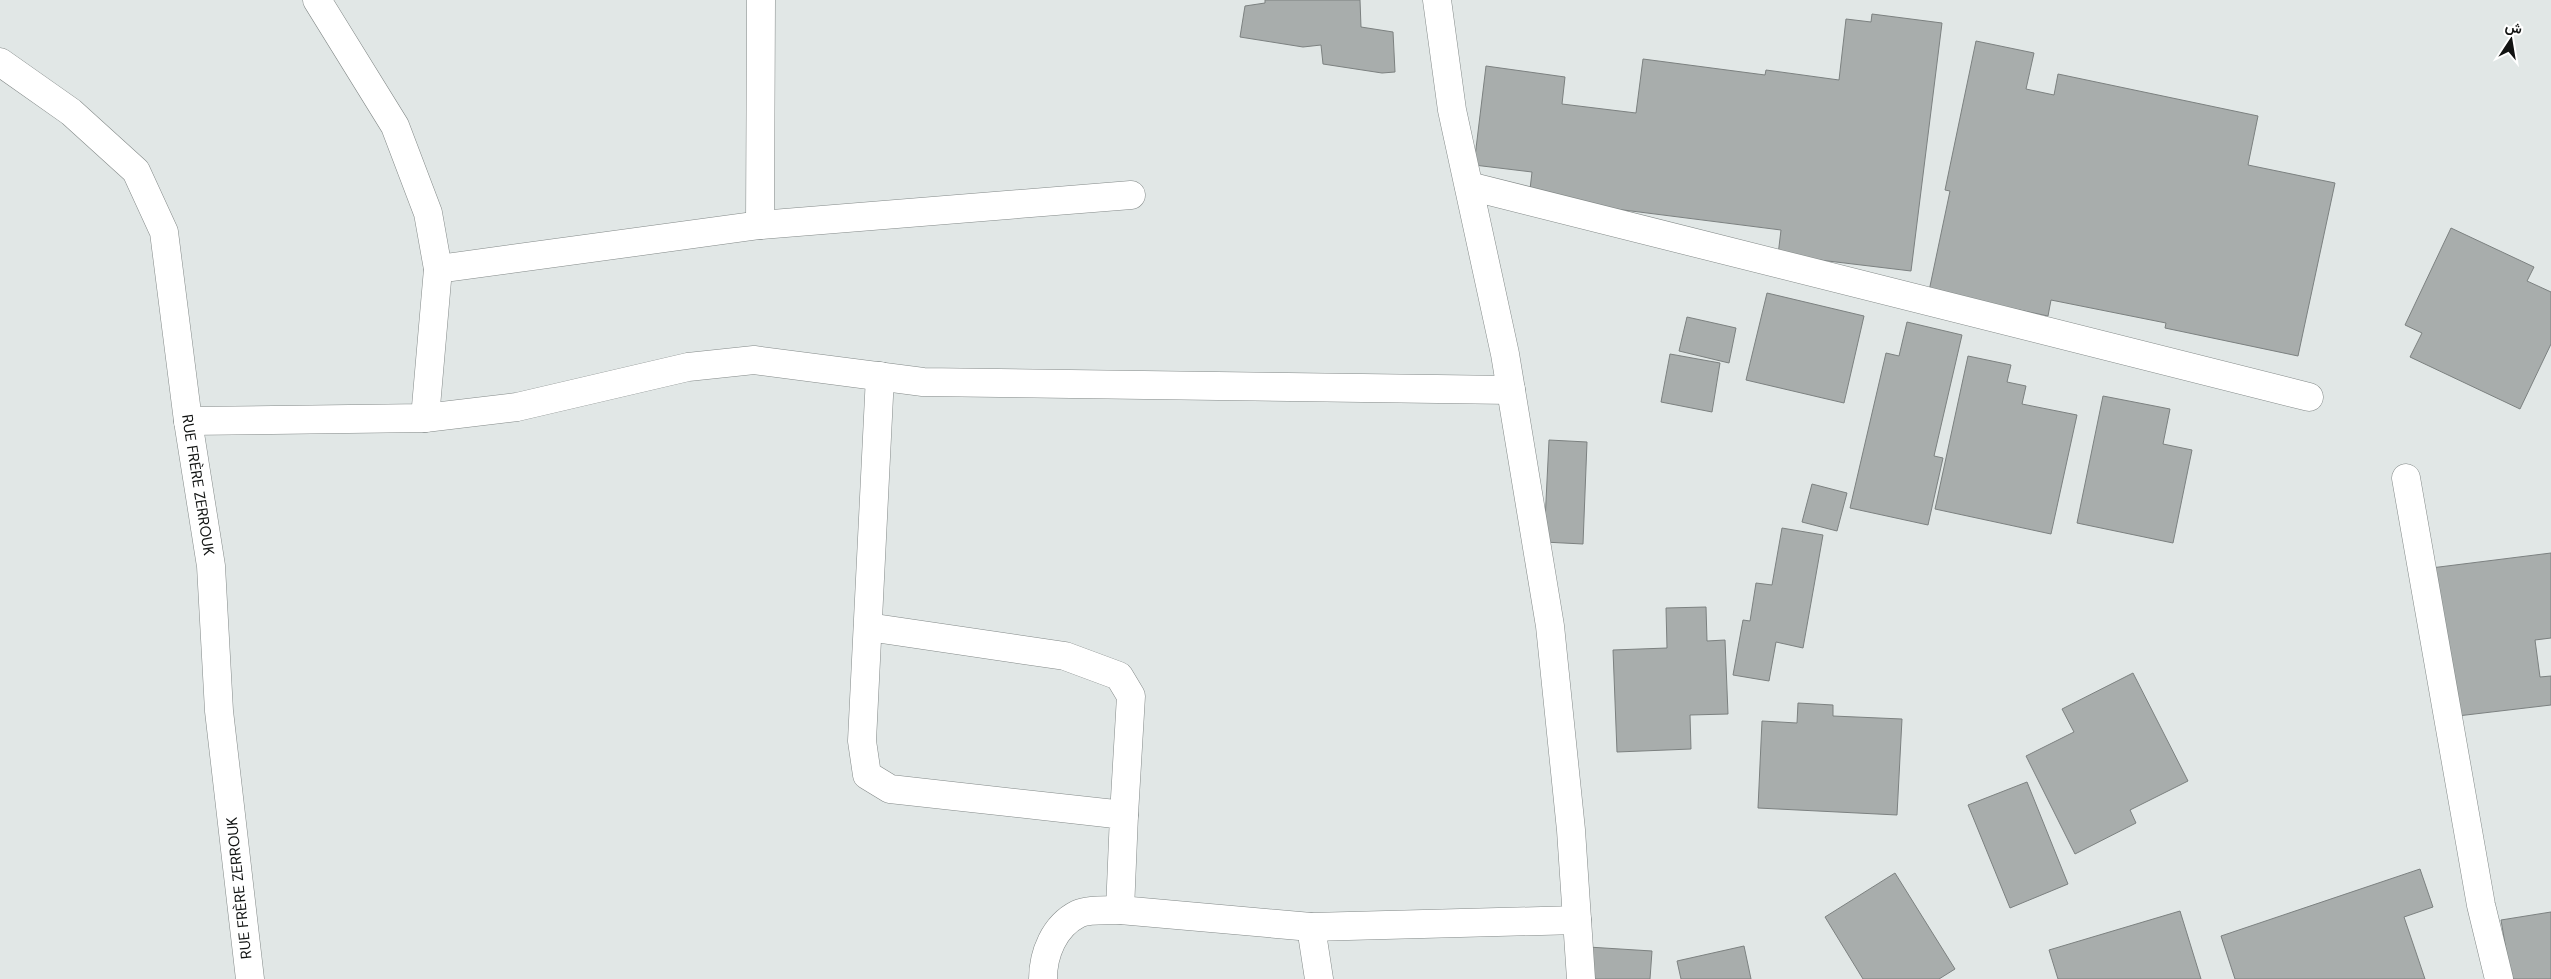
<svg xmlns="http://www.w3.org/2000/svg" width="2551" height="979" viewBox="0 0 2551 979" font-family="'DM Sans',Vazirmatn,sans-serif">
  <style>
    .building { fill: #a8adac; stroke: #7c8180 }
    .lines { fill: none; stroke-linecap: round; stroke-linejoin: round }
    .minor-casing { stroke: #838988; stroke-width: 29 }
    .minor { stroke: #fff; stroke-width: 28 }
    .labels { text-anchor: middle; stroke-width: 4; stroke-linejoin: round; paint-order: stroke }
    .street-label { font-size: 15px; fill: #111312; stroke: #fff }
  </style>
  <rect width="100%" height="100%" fill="#e1e7e6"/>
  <g class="building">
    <path d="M 1265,0 L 1360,0 L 1361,27 L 1393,32 L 1395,72 L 1382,73 L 1323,64 L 1321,45 L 1303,47 L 1240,37 L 1245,6 L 1265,3 Z"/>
    <path d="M 1872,14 L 1942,23 L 1911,271 L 1778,255 L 1781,230 L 1529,198 L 1532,172 L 1474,165 L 1486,66 L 1565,77 L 1562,104 L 1636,113 L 1643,59 L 1765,75 L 1766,70 L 1839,80 L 1846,19 L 1871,22 Z"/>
    <path d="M 1976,41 L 2034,53 L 2026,89 L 2054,95 L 2058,74 L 2258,116 L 2248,165 L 2335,183 L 2298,356 L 2165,328 L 2166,323 L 2051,300 L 2048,316 L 1929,291 L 1950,191 L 1945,190 Z"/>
    <path d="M 2451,228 L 2534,267 L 2527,281 L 2551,292 L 2551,344 L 2520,409 L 2410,357 L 2422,333 L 2405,325 Z"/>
    <path d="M 1767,293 L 1864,316 L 1844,403 L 1746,380 Z"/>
    <path d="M 1687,317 L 1736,328 L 1729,363 L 1679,351 Z"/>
    <path d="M 1907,322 L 1962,335 L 1934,456 L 1943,458 L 1928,525 L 1850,508 L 1886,353 L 1899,356 Z"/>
    <path d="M 1670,354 L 1720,363 L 1712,412 L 1661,402 Z"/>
    <path d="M 1968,356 L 2011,365 L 2007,382 L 2026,386 L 2022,404 L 2077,415 L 2051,534 L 1935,509 Z"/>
    <path d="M 2103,396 L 2170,409 L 2163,444 L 2192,450 L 2173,543 L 2077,523 Z"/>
    <path d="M 1549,440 L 1587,442 L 1583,544 L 1544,542 Z"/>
    <path d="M 1812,484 L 1847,493 L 1837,531 L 1802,522 Z"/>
    <path d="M 1782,528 L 1823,535 L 1803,648 L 1776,642 L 1769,681 L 1733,675 L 1743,620 L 1750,621 L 1756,583 L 1772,585 Z"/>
    <path d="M 2551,553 L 2551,638 L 2535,640 L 2540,677 L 2551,676 L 2551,705 L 2449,717 L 2431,568 Z"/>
    <path d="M 1706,607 L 1707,641 L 1725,640 L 1728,714 L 1690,715 L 1691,749 L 1617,752 L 1613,650 L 1667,648 L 1666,608 Z"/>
    <path d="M 2133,673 L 2188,781 L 2130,810 L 2136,823 L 2075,854 L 2026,756 L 2074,732 L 2062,709 Z"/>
    <path d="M 1798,703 L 1833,705 L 1833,716 L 1902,719 L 1897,815 L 1758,808 L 1762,721 L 1797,723 Z"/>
    <path d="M 2027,782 L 2068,884 L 2010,908 L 1968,805 Z"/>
    <path d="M 2420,869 L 2433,907 L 2404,917 L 2425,979 L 2235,979 L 2221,936 Z"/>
    <path d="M 1895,873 L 1955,969 L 1939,979 L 1863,979 L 1825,917 Z"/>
    <path d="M 2180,911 L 2201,979 L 2058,979 L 2049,950 Z"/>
    <path d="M 2551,912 L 2551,979 L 2511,979 L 2501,920 Z"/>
    <path d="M 1744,946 L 1751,979 L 1681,979 L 1677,961 Z"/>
    <path d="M 1588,947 L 1652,951 L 1650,979 L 1586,979 Z"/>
  </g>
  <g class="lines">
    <g class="minor-casing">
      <g id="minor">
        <path d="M 317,0 L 395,126 L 428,213 L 438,269 L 425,418"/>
        <path d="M 1437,0 L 1452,110 L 1505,354 L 1550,626 L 1571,830 L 1581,979"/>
        <path d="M 0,62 L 71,112 L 136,171 L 164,232 L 188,421 L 211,566 L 219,711 L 250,979"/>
        <path d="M 1469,186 L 2309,397"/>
        <path d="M 760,225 L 761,0"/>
        <path d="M 438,269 L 760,225 L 1131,195"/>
        <path d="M 880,376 L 862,741 L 867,775 L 890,789 L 1124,815 L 1120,910 L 1311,927 L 1577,920"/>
        <path d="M 188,421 L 425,418 L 517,407 L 688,367 L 754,360 L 923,382 L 1511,390"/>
        <path d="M 2406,478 L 2481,905 L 2499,979"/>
        <path d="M 868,627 L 1065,656 L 1119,676 L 1131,696 L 1124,815"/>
        <path d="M 1311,927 L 1319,979"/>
        <path d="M 1043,979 C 1043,954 1054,926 1078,914 C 1088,909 1108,911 1120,910"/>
      </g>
    </g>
    <use href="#minor" class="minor"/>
  </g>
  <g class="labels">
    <g class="street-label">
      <text transform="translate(198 485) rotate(81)" y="5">RUE FRÈRE ZERROUK</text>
      <text transform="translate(239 888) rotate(-96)" y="5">RUE FRÈRE ZERROUK</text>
    </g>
  </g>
  <g transform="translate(2511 40) rotate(12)" stroke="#ffffff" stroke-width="4" paint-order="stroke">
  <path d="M0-4L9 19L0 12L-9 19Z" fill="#111312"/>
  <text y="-8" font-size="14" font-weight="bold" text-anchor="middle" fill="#111312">ش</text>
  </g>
</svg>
